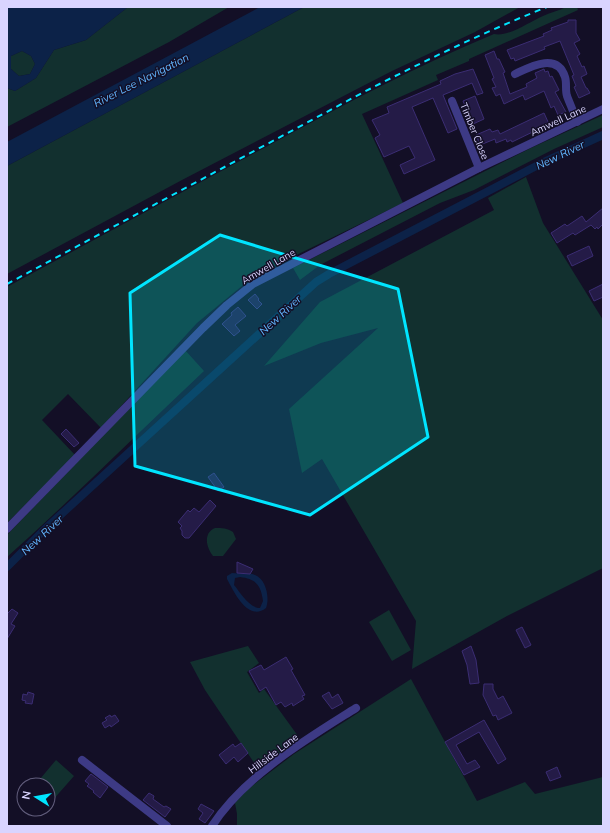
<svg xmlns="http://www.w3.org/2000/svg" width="610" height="833" viewBox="0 0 610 833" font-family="Mulish,sans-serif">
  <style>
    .green { fill: #12302f }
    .water { fill: #0c2248; fill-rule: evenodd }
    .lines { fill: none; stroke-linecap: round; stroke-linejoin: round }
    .canal { stroke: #0c2248; stroke-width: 8 }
    .building { fill: #241b47; stroke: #3b2d73 }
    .street { stroke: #3d3a85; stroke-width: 8 }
    .rail { stroke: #00e5ff; stroke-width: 2; stroke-dasharray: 6 5; stroke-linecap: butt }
    .marked { fill: #00e5ff; fill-opacity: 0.2; stroke: #00e5ff; stroke-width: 3; stroke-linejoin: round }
    .labels { text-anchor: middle; stroke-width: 3; stroke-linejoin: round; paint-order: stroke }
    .street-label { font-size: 10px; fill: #d9d4ff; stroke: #130f26 }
    .water-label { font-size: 11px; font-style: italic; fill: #62b6ff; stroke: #130f26 }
  </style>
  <rect width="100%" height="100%" fill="#130f26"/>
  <g class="green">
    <path d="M 128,7 L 229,7 L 169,42 L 7,127 L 7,88 L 15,91 L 36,78 L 54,50 L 86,40 Z"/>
    <path d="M 304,7 L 520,7 L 475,32 L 392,71 L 357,89 L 182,180 L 7,274 L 7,166 Z"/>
    <path d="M 566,7 L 577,7 L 578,10 L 469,59 L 469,61 L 436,75 L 438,80 L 362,114 L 403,203 L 276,265 L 248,281 L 197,323 L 101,428 L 68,394 L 42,420 L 75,455 L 7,523 L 7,287 C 96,239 186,190 275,142 C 347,103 419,65 494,34 C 509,37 529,22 543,16 C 551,12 559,11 566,7 Z"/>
    <path d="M 22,51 L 31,56 L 35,64 L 30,74 L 19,76 L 11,69 L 11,56 Z"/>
    <path d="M 603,115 L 603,127 L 554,149 L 474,190 L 440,203 L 320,265 L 300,280 L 293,268 L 531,148 Z"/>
    <path d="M 526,177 L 543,223 L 603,320 L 603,568 L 507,616 L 412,669 L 416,621 L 322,459 L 302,473 L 289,409 L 378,328 L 321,343 L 264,366 L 320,302 L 494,210 L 488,198 Z"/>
    <path d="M 185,350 L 204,371 C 138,433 74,497 7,557 L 7,535 Z"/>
    <path d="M 215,528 C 222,528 227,528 233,532 L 236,539 L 223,556 L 213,556 C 206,547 203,533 215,528 Z"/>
    <path d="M 389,610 L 411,650 L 392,661 L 369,622 Z"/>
    <path d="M 248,646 L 259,663 L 247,672 L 259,693 L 264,689 L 298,736 L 292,747 L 259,770 L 205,690 L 190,662 Z"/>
    <path d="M 411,679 L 477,801 L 525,782 L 535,794 L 603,777 L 603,826 L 237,826 L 237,814 L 235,803 L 248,789 L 294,754 Z"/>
    <path d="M 56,760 L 74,776 L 52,801 L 48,797 L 48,785 L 35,785 Z"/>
  </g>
  <g class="water">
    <path d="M 7,7 L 128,7 L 86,40 L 54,50 L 36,78 L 15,91 L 7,88 ZM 22,51 L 31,56 L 35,64 L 30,74 L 19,76 L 11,69 L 11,56 Z"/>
    <path d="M 260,7 L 304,7 L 7,166 L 7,142 Z"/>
    <path d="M 232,573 C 239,574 248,572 255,575 C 266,579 270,598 266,608 C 248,622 234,592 227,579 L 227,576 ZM 240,577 C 256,579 261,585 263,601 L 260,608 C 249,608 240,592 234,585 L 235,578 Z"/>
  </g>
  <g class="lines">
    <path class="canal" d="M 7,567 L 45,529 L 316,282 L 329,274 L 544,162 L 603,135"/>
  </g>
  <g class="building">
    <path d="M 568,20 L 576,20 L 576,33 L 580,40 L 574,43 L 580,54 L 577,56 L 582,67 L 584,66 L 587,74 L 581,77 L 586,88 L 587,88 L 590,93 L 579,98 L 574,87 L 576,86 L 572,76 L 574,75 L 560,41 L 544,47 L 545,49 L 515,61 L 514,58 L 511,59 L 507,50 L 544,36 L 543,34 L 552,30 L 551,28 L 568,22 Z"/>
    <path d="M 494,51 L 497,59 L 499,59 L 505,72 L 503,73 L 510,94 L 527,87 L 526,84 L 537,78 L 535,73 L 544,69 L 545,72 L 548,71 L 550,77 L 552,76 L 559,90 L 555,92 L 566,112 L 558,115 L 554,106 L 551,108 L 544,91 L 525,100 L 523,95 L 504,104 L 500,94 L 496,96 L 492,88 L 496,87 L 492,79 L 494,78 L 485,55 Z"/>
    <path d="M 473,69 L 483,93 L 477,95 L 472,83 L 443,95 L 457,129 L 448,133 L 433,98 L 412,107 L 435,160 L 404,174 L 400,165 L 415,158 L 409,146 L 384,157 L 375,138 L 380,135 L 372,120 L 389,113 L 387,107 L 441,84 L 440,81 L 455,74 Z"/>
    <path d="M 475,96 L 484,119 L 473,124 L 463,101 Z"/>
    <path d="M 544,113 L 549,124 L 512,142 L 511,140 L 507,142 L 506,139 L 496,143 L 495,139 L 480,145 L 476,135 L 490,129 L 492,132 L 498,130 L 500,134 Z"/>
    <path d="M 603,208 L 603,224 L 598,229 L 597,227 L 595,229 L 591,225 L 575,235 L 573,233 L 557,243 L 551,233 L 565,224 L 567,226 L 582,216 L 586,222 Z"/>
    <path d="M 589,246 L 593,256 L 572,266 L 567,256 Z"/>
    <path d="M 603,284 L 603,297 L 594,301 L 589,291 Z"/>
    <path d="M 255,294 L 259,299 L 258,300 L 262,304 L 257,309 L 248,300 Z"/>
    <path d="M 238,307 L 246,316 L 235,325 L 240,331 L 234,336 L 222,324 L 232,315 L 231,313 Z"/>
    <path d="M 66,429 L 79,443 L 74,447 L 61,434 Z"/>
    <path d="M 214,473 L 224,487 L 218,491 L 208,477 Z"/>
    <path d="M 210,500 L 216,506 L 189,538 L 185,538 L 182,535 L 182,531 L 180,528 L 182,526 L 178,522 L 188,510 L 190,512 L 194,508 L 199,512 Z"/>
    <path d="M 237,562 L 253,569 L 250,574 L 237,573 Z"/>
    <path d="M 12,609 L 18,613 L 11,624 L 15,626 L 7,639 L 7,614 Z"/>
    <path d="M 522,627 L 531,645 L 525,648 L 516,630 Z"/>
    <path d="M 471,646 L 476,660 L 479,683 L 470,684 L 467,665 L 462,651 Z"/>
    <path d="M 286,657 L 293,669 L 291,670 L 305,695 L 302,696 L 304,699 L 293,706 L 292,703 L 285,707 L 281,702 L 276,705 L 266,687 L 260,691 L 249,671 L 261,665 L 264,670 Z"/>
    <path d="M 484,684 L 493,684 L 493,689 L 498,699 L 503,696 L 512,713 L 498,720 L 496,715 L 493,716 L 483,695 Z"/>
    <path d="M 28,692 L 34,694 L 32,704 L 25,703 L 26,701 L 22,700 L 23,694 L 27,695 Z"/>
    <path d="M 329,692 L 332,698 L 338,694 L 343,703 L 332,709 L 322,696 Z"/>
    <path d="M 110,715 L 111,717 L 115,715 L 119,721 L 111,727 L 110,725 L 105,728 L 102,723 L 107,720 L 105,718 Z"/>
    <path d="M 484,720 L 506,759 L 498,764 L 479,732 L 456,745 L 467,764 L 475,760 L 480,767 L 464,775 L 445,742 Z"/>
    <path d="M 241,743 L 248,753 L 238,762 L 234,757 L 226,764 L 219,755 L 233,744 L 235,747 Z"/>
    <path d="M 557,767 L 561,777 L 550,781 L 546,772 Z"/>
    <path d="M 91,774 L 108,787 L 100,798 L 93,792 L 94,791 L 87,786 L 89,784 L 85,781 Z"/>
    <path d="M 149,793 L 154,796 L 153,799 L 164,807 L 166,806 L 171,809 L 165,817 L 143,800 Z"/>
    <path d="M 201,804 L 214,811 L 205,823 L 199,819 L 203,813 L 198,809 Z"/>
  </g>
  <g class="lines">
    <g class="street">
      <path d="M 515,74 C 530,67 557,52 565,77 C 567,83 565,90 567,96 C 570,104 574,113 577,122"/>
      <path d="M 452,101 L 479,168"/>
      <path d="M 7,529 L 203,328 L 227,305 L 253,284 L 479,168 L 603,109"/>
      <path d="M 82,760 L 167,826"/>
      <path d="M 212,826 C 244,776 307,739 356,708"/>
    </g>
    <path class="rail" d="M 7,284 L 362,93 C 422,62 484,32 547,7"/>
  </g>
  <path class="marked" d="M 220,235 L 398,289 L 428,437 L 310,515 L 135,466 L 130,293 Z"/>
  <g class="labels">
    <g class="street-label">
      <text transform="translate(558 120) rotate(-25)" y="4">Amwell Lane</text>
      <text transform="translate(475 131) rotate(68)" y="4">Timber Close</text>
      <text transform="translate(268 266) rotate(-30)" y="4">Amwell Lane</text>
      <text transform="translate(273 753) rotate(-37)" y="4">Hillside Lane</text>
    </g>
    <g class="water-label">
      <text transform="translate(141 80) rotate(-27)" y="4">River Lee Navigation</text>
      <text transform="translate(560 155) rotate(-26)" y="4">New River</text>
      <text transform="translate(280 315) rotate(-43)" y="4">New River</text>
      <text transform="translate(42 535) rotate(-43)" y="4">New River</text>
    </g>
  </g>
  <rect width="610" height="833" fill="none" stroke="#d9d4ff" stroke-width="16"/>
  <g transform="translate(36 797) rotate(281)"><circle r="19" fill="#130f26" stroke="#625e7d"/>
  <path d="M0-3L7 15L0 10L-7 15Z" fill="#00e5ff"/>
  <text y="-6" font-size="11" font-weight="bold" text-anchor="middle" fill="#d9d4ff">N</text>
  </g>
</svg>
